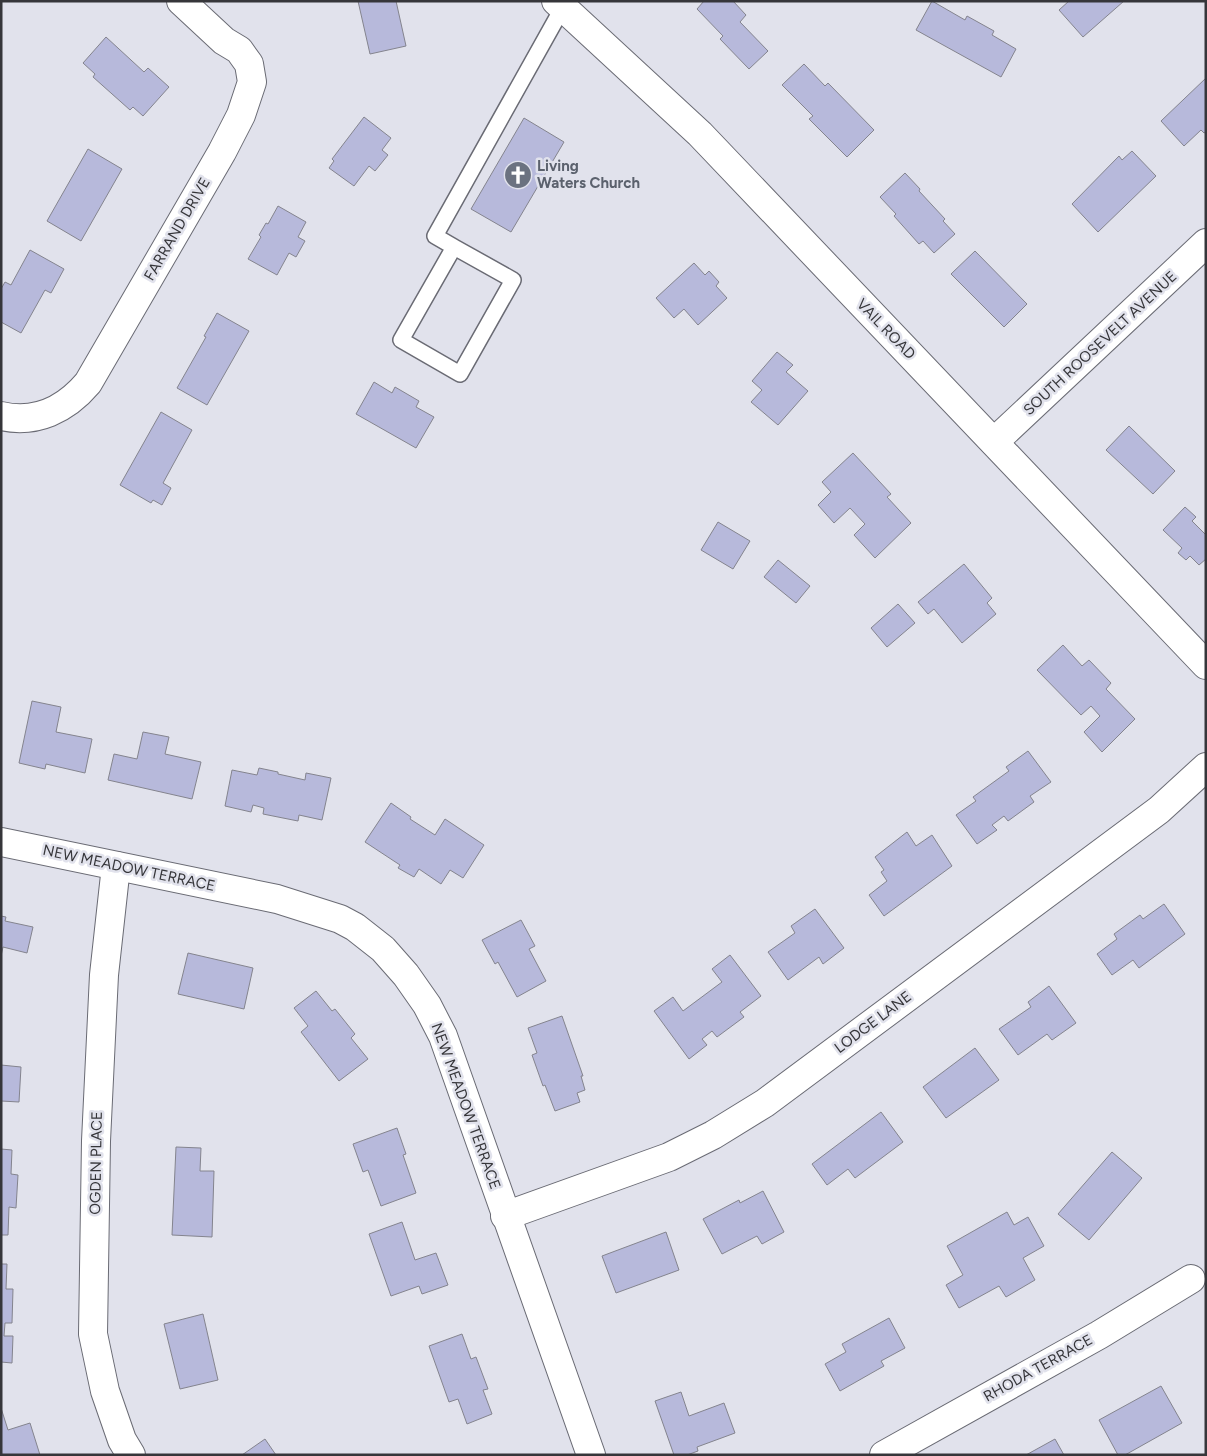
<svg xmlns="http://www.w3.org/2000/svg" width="1207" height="1456" viewBox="0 0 1207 1456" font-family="Figtree,sans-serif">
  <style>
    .building { fill: #b7b9db; stroke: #84848e }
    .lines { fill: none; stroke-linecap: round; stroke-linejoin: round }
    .lane-casing { stroke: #6a6b74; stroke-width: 18 }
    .street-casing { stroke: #6a6b74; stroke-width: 30 }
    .secondary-casing { stroke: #6a6b74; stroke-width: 30 }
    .lane { stroke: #fff; stroke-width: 15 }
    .street { stroke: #fff; stroke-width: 28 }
    .secondary { stroke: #fff; stroke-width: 28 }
    .labels { text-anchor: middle; stroke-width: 5; stroke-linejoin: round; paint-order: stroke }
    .worship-label { font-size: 15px; font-weight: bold; fill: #5b616d; stroke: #e1e2ec; text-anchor: start }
    .street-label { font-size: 15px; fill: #36363a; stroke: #e1e2ec }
  </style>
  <rect width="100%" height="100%" fill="#e1e2ec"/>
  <g class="building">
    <path d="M 358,1 L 396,1 L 406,46 L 370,54 Z"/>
    <path d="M 704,1 L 733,1 L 746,15 L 740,22 L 768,51 L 749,69 L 720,39 L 723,36 L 697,9 Z"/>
    <path d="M 932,1 L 965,20 L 967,16 L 994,31 L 992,35 L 1016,49 L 1001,77 L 916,30 Z"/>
    <path d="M 1069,1 L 1124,1 L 1083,37 L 1059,10 Z"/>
    <path d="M 106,37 L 144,72 L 148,68 L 169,87 L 143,116 L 133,107 L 130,110 L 93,77 L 95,74 L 83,63 Z"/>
    <path d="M 804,64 L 825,86 L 828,83 L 874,130 L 847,157 L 809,119 L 813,116 L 782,85 Z"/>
    <path d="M 1206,78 L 1206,132 L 1204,133 L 1201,130 L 1184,146 L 1161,121 Z"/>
    <path d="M 364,117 L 391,138 L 382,150 L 388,155 L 375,171 L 369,166 L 354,186 L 329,168 L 334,161 L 332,159 Z"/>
    <path d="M 524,118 L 564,142 L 511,232 L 471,209 Z"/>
    <path d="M 88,149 L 122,169 L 81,241 L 47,221 Z"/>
    <path d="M 1132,151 L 1156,176 L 1098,232 L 1072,204 L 1119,156 L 1122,160 Z"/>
    <path d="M 905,173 L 920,189 L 919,191 L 945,219 L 943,221 L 955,234 L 934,253 L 923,241 L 919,244 L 894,216 L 896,214 L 880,197 Z"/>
    <path d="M 278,206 L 306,222 L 298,237 L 305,241 L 296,257 L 289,253 L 277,275 L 248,259 L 261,237 L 259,235 L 266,223 L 268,224 Z"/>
    <path d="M 30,250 L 64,269 L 51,293 L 45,290 L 21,333 L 1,322 L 1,289 L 5,282 L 11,285 Z"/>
    <path d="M 975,251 L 1027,304 L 1004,327 L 951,274 Z"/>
    <path d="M 694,263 L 705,275 L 709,271 L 719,282 L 716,286 L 727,298 L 698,325 L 684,309 L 674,318 L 656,298 Z"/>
    <path d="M 217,313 L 249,331 L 207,405 L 177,388 L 206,337 L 204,336 Z"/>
    <path d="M 777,352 L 793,365 L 786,372 L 808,391 L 778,425 L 751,402 L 762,390 L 752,381 Z"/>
    <path d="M 374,382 L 392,393 L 395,387 L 419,401 L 416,407 L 434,417 L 416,448 L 356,414 Z"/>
    <path d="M 161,412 L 192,430 L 163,483 L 171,488 L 162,505 L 153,500 L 151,503 L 120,485 Z"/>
    <path d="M 1129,426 L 1175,471 L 1153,494 L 1106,450 Z"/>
    <path d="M 853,453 L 891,494 L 887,497 L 911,523 L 875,558 L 854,535 L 865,524 L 850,508 L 834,523 L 818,505 L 831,492 L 822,482 Z"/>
    <path d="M 1185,507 L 1196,517 L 1192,521 L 1206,535 L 1206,559 L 1199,565 L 1190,556 L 1186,560 L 1178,553 L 1182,548 L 1163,530 Z"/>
    <path d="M 718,522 L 750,541 L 733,569 L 701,550 Z"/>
    <path d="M 778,560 L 810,586 L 796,603 L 764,577 Z"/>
    <path d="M 964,564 L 992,598 L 987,603 L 996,614 L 962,643 L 934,609 L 928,614 L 918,602 Z"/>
    <path d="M 898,604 L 915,623 L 887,647 L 871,628 Z"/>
    <path d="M 1063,645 L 1082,666 L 1089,660 L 1111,683 L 1106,689 L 1135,719 L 1102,752 L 1084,732 L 1100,716 L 1091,706 L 1081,715 L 1037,670 Z"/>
    <path d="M 32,701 L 61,707 L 56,732 L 92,739 L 85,773 L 46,764 L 45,769 L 19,763 Z"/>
    <path d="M 143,732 L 169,737 L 165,754 L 201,762 L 192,799 L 108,780 L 114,754 L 137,759 Z"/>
    <path d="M 1028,751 L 1051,782 L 1030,796 L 1034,802 L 1008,821 L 1004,816 L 992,825 L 997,830 L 977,844 L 956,815 L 976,801 L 973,797 L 1009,771 L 1006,767 Z"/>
    <path d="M 259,768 L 278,772 L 278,774 L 305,780 L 306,773 L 331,778 L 322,820 L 299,815 L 298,821 L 263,814 L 264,808 L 253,805 L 251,812 L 225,806 L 232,770 L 257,775 Z"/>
    <path d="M 391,803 L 411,817 L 410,819 L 435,835 L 445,819 L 484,845 L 463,878 L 450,870 L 441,884 L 419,869 L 414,877 L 398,868 L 400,865 L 365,842 Z"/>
    <path d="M 907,832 L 916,846 L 932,835 L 952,866 L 884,916 L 869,895 L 887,881 L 881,872 L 884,870 L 875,857 Z"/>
    <path d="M 1164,904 L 1185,934 L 1139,968 L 1133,960 L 1112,975 L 1097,954 L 1117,939 L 1114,934 L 1140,915 L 1143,919 Z"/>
    <path d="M 815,909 L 844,948 L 823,964 L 819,957 L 788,980 L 768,952 L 795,933 L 791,926 Z"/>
    <path d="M 1,916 L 6,917 L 5,921 L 33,927 L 27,953 L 3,947 L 1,956 Z"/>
    <path d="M 521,920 L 535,946 L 529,949 L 546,981 L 517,997 L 498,962 L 495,964 L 482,940 Z"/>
    <path d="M 188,953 L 253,968 L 244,1009 L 178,994 Z"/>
    <path d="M 730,955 L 761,996 L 740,1012 L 744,1017 L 717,1037 L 712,1031 L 702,1039 L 707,1045 L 689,1059 L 654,1011 L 673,997 L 683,1011 L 722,982 L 712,969 Z"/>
    <path d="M 1049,986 L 1076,1023 L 1052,1040 L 1047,1034 L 1018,1055 L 999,1029 L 1031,1007 L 1028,1002 Z"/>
    <path d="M 316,991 L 332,1011 L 335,1009 L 355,1034 L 351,1038 L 368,1059 L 339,1081 L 301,1032 L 308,1026 L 294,1008 Z"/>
    <path d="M 562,1016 L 583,1076 L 581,1076 L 585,1090 L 577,1093 L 580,1102 L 555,1111 L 545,1085 L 543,1086 L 532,1055 L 537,1053 L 528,1028 Z"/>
    <path d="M 975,1048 L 999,1080 L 946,1118 L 923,1087 Z"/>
    <path d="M 1,1065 L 21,1067 L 19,1102 L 1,1101 Z"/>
    <path d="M 881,1112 L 903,1142 L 855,1178 L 848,1169 L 827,1185 L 812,1164 Z"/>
    <path d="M 397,1128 L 406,1154 L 403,1155 L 416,1193 L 381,1206 L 368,1170 L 363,1172 L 353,1144 Z"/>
    <path d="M 176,1147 L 201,1148 L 200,1171 L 214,1171 L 212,1237 L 172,1235 Z"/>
    <path d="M 1,1149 L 12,1150 L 11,1174 L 18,1175 L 16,1208 L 9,1207 L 8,1235 L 1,1235 Z"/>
    <path d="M 1112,1152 L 1142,1178 L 1089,1240 L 1058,1214 Z"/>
    <path d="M 763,1191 L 784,1232 L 762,1244 L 757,1236 L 722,1254 L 703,1219 L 739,1200 L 740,1203 Z"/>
    <path d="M 1007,1212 L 1014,1225 L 1028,1217 L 1044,1246 L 1023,1258 L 1035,1280 L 1006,1297 L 999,1286 L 959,1308 L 946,1285 L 963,1275 L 947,1246 Z"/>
    <path d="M 402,1222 L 415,1260 L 436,1253 L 448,1285 L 422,1294 L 419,1286 L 391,1296 L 369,1234 Z"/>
    <path d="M 666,1232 L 679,1270 L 616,1293 L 602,1256 Z"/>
    <path d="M 1,1264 L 7,1264 L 6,1289 L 13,1289 L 12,1323 L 5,1323 L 4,1336 L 13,1336 L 12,1363 L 1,1362 Z"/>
    <path d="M 203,1314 L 218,1380 L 180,1389 L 164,1324 Z"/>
    <path d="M 889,1318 L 905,1348 L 881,1361 L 884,1366 L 840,1391 L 825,1364 L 846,1352 L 842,1344 Z"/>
    <path d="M 462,1334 L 471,1359 L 476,1357 L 488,1389 L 483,1390 L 492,1414 L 467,1424 L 458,1399 L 449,1402 L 429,1346 Z"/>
    <path d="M 1161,1386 L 1182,1423 L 1125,1455 L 1118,1455 L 1099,1420 Z"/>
    <path d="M 681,1392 L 689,1416 L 724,1403 L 735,1433 L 697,1447 L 698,1451 L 687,1455 L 674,1455 L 655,1401 Z"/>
    <path d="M 1,1408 L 8,1430 L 30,1423 L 40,1455 L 1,1455 Z"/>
    <path d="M 265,1439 L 276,1455 L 242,1455 Z"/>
    <path d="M 1055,1439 L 1064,1455 L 1026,1455 Z"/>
  </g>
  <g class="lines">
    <g class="lane-casing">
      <path id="lane" d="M 454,247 L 513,280 L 460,374 L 401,340 L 454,247 L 435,236 L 563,7"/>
    </g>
    <g class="street-casing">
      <g id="street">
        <path d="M 1,416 C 36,424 66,409 88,383 L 222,152 L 241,115 L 252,82 L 249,64 L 239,50 L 224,41 L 181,1"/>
        <path d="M 994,442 L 1206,243"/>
        <path d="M 1,842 L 277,899 L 340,919 L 355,927 L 383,949 L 406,975 L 427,1005 L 443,1036 L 591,1455"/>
        <path d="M 116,866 L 104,975 L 96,1141 L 93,1334 L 105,1391 L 122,1440 L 131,1455"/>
        <path d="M 505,1216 L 669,1157 L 713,1135 L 765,1103 L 1159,810 L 1206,767"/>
        <path d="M 884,1455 L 1099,1335 L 1191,1279"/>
      </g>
    </g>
    <g class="secondary-casing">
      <path id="secondary" d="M 556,1 L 700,134 L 1206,665"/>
    </g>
    <use href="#lane" class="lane"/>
    <use href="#street" class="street"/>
    <use href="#secondary" class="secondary"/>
  </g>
  <defs>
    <g id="church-disc" transform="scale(1.4375)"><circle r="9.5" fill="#6b7280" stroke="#e1e2ec"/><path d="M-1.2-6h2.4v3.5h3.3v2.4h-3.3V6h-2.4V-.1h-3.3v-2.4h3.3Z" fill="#fff"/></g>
  </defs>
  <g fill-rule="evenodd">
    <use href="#church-disc" x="518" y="175"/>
  </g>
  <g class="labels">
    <g class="worship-label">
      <text x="537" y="171">Living<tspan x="537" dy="17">Waters Church</tspan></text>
    </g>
    <g class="street-label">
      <text transform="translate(177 229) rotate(-60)" y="5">FARRAND DRIVE</text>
      <text transform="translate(886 329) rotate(46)" y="5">VAIL ROAD</text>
      <text transform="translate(1100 343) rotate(-43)" y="5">SOUTH ROOSEVELT AVENUE</text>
      <text transform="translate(129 868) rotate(12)" y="5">NEW MEADOW TERRACE</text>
      <text transform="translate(873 1022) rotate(-37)" y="5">LODGE LANE</text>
      <text transform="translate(466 1106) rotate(70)" y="5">NEW MEADOW TERRACE</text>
      <text transform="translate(96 1163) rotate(-89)" y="5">OGDEN PLACE</text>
      <text transform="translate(1038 1368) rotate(-29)" y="5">RHODA TERRACE</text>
    </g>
  </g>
  <rect width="1207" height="1456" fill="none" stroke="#36363a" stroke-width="5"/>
</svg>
